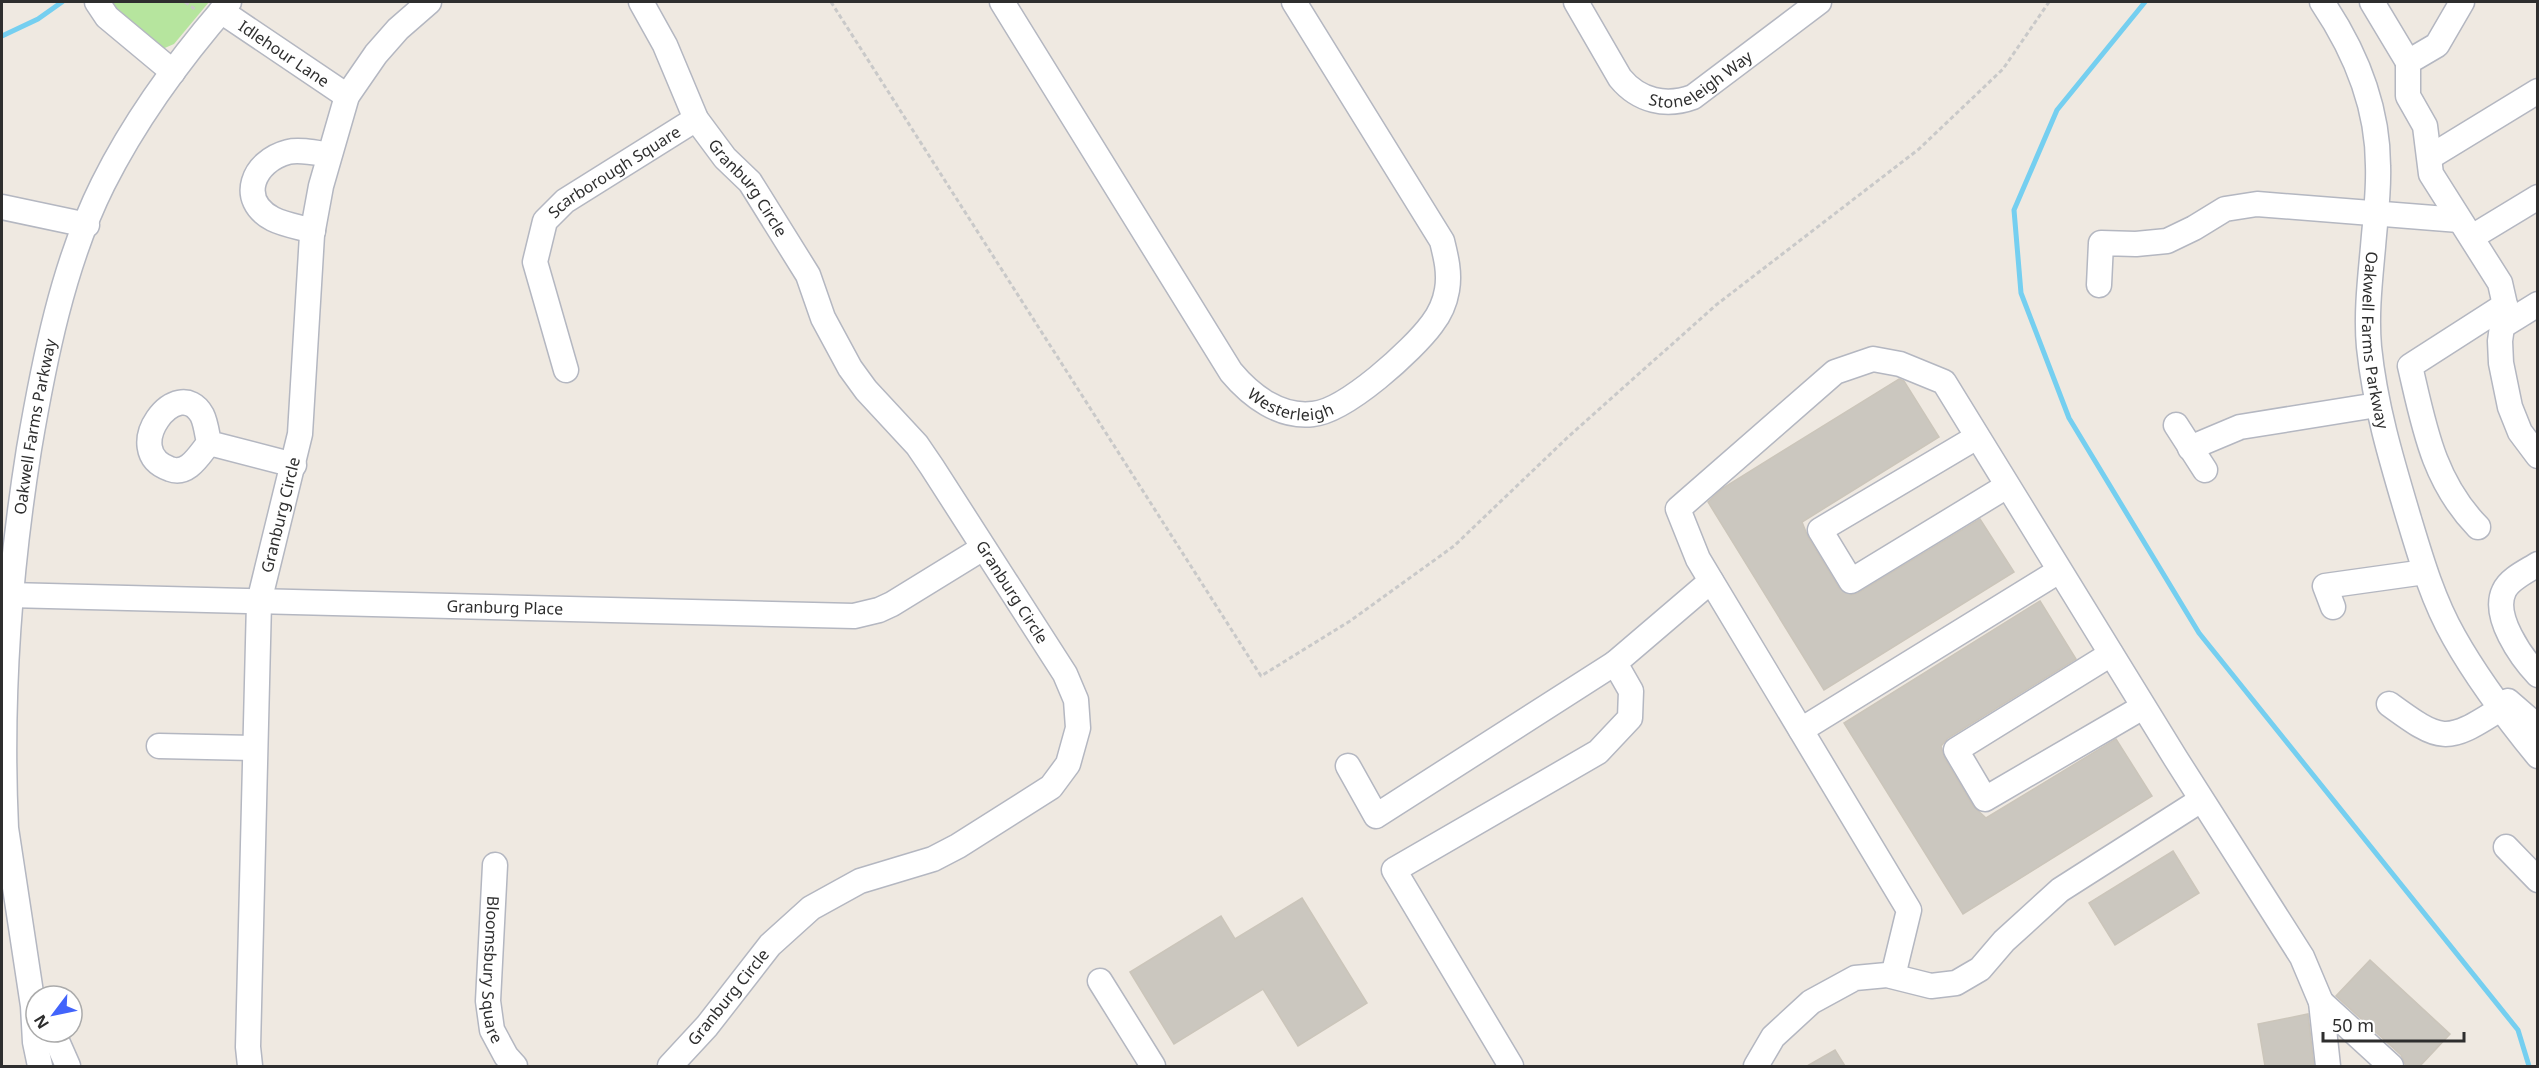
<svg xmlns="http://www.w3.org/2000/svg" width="2539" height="1068" viewBox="0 0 2539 1068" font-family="'Noto Sans',sans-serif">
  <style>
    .green { fill: #b6e59e }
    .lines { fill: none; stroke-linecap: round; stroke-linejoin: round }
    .stream { stroke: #75cff0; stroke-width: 5 }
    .building { fill: #cbc7bf; stroke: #cbc5ba; stroke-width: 1.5 }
    .minor-casing { stroke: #b4b7c1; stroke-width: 27 }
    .path { stroke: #c9c9c9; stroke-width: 3; stroke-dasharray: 4.5 3; stroke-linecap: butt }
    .minor { stroke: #fff; stroke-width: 24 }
    .labels { text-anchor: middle; stroke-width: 5; stroke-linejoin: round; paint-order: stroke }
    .street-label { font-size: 16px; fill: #2e2e2e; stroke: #fff }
  </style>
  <rect width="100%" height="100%" fill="#efe9e1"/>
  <path class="green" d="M 110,2 L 209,2 L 174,44 L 160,50 L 135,34 Z"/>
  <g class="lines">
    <g class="stream">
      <path d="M 2145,2 L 2057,110 L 2014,210 L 2021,293 L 2069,418 L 2199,633 L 2518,1030 L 2529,1066"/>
      <path d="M 2,36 L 38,19 L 62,2"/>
    </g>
  </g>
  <g class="building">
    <path d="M 1899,379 L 1904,381 L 1939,437 L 1802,522 L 1808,537 L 1839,588 L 1851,595 L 1858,593 L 1980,519 L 2014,572 L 1824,690 L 1708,502 L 1723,488 Z"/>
    <path d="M 2040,601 L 2076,659 L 1948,738 L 1941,746 L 1944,757 L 1973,806 L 1986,818 L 2116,739 L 2152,796 L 1963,914 L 1844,723 Z"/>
    <path d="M 2173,851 L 2199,893 L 2115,945 L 2089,903 Z"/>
    <path d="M 1302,898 L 1367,1003 L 1298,1046 L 1263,989 L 1174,1044 L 1130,972 L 1221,916 L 1235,939 Z"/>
    <path d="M 2370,960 L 2450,1034 L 2420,1066 L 2406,1066 L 2401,1055 L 2336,996 Z"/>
    <path d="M 2308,1014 L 2314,1066 L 2265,1066 L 2258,1024 Z"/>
    <path d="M 1835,1050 L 1845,1066 L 1807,1066 Z"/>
  </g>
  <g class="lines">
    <g class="minor-casing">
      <g id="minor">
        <path d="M 97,2 L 107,17 L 173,72"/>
        <path id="s1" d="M 641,2 L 665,45 L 696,119 L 725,158 L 750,182 L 808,275 L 823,318 L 850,368 L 866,390 L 917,445 L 932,467 L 1065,674 L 1076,700 L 1078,728 L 1068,764 L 1051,787 L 958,846 L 933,859 L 860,881 L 811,908 L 770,945 L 707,1026 L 670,1066"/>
        <path id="s2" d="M 1002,2 L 1231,372 C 1251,396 1280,418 1313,414 C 1346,411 1413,350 1432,324 C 1439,315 1445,302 1447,290 C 1450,273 1446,257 1442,241 L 1294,2"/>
        <path id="s3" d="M 1576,2 L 1620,78 C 1639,101 1666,107 1693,97 L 1819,2"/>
        <path id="s4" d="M 2322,2 C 2355,51 2378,105 2378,166 C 2379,193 2375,221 2373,247 C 2370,280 2366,314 2369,347 C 2375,406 2392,462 2409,519 C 2421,559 2433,600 2454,637 C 2478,680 2507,718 2538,756"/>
        <path d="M 2372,2 L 2408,62"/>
        <path d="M 2462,2 L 2437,45 L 2408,62 L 2408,96 L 2425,126 L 2431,174 L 2500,283 L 2505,305 L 2500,341 L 2501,363 L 2510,407 L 2520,432 L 2538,456"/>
        <path id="s5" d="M 221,11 L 347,96"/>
        <path d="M 2430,157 L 2538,91"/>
        <path d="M 2,207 L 87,225"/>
        <path d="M 313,231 C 300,227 285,225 273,219 C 237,200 253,161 288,152 C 299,149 317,153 329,155"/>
        <path d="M 2472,237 L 2538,197"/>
        <path d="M 2099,285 L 2101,243 L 2136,244 L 2167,241 L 2194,228 L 2225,209 L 2257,204 L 2459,220"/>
        <path d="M 2504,325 L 2538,304"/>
        <path id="s6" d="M 566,370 L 535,262 L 545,221 L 565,201 L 696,119"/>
        <path d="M 2176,425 L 2205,470"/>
        <path d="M 1977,437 L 1820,530 L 1851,581 L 2007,486"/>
        <path d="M 209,443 C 207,434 206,423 202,415 C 178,372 118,451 170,469 C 188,476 199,455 209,443 L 294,465"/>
        <path d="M 2190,448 L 2240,427 L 2377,405"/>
        <path d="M 2478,527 C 2433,481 2424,426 2410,366 L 2505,305"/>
        <path d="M 2538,564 C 2527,571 2509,579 2504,591 C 2492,616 2521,657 2538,675"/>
        <path id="s7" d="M 9,595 L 854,616 L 879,610 L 892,604 L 983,548"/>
        <path d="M 2333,607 L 2325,586 L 2425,572"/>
        <path d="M 2111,654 L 1956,750 L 1985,799 L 2143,707"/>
        <path d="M 2508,701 L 2538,727"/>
        <path d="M 2389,704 C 2441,742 2446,744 2500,709"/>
        <path d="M 1801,730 L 2059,571"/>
        <path d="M 159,746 L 254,748"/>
        <path d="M 1348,766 L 1376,816 L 1615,663"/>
        <path d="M 2506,847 L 2538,880"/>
        <path id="s8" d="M 495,865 L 488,1001 L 492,1030 L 506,1056 L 515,1066"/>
        <path d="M 1893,976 L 1909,910 L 1698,559 L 1678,509 L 1835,372 L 1873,359 L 1900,364 L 1944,382 L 2176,759 L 2302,957 L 2321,1002 L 2328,1066"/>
        <path d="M 1100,981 L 1153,1066"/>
        <path d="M 2321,1002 L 2391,1066"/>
        <path d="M 53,1032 L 68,1066"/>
        <path id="s9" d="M 40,1066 L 35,1042 L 33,1006 L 6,828 C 0,701 9,574 29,449 C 44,361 63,264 103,184 C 136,118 181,57 229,2"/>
        <path id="s10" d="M 250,1066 L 248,1047 L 259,602 L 300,434 L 312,235 L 321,186 L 347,96 L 376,54 L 398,29 L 429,2"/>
        <path d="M 1511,1066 L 1394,870 L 1598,752 L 1630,718 L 1631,691 L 1615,663 L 1711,581"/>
        <path d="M 1756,1066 L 1773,1037 L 1811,1002 L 1855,978 L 1887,975 L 1931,986 L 1956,983 L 1980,969 L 2004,941 L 2060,890 L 2201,800"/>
      </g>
    </g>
    <g class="path">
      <path d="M 185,2 L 196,10"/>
      <path d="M 831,2 L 1261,676 L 1350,621 L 1454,546 L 1568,437 L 1716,305 L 1919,149 L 2003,69 L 2049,2"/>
    </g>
    <use href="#minor" class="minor"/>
  </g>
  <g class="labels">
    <g class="street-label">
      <text dy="6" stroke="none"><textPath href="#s5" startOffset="76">Idlehour Lane</textPath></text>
      <text dy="6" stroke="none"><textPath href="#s3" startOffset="182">Stoneleigh Way</textPath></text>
      <text dy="6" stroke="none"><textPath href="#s6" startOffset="240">Scarborough Square</textPath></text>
      <text dy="6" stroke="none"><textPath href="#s1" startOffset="216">Granburg Circle</textPath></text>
      <text dy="6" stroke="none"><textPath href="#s4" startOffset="351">Oakwell Farms Parkway</textPath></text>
      <text dy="6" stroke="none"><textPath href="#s2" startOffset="507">Westerleigh</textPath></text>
      <text dy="6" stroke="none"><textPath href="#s9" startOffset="644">Oakwell Farms Parkway</textPath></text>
      <text dy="6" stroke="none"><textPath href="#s10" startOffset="554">Granburg Circle</textPath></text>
      <text dy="6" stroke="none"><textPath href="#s1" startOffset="702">Granburg Circle</textPath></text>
      <text dy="6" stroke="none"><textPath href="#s7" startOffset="496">Granburg Place</textPath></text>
      <text dy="6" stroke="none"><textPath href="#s8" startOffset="105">Bloomsbury Square</textPath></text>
      <text transform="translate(728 997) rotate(-51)" y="6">Granburg Circle</text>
    </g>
  </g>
  <rect width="2539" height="1068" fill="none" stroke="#2e2e2e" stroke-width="6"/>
  <g transform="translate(54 1014) rotate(238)"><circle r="28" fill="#ffffff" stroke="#ababab" stroke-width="1.5"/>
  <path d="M0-4.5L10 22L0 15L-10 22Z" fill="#4264fb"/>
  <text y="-9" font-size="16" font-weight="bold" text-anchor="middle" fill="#2e2e2e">N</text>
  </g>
  <path d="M2323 1032v9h141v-9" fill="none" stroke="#2e2e2e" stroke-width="3"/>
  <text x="2332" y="1032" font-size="18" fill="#2e2e2e" stroke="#ffffff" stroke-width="4.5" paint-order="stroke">50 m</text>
</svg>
